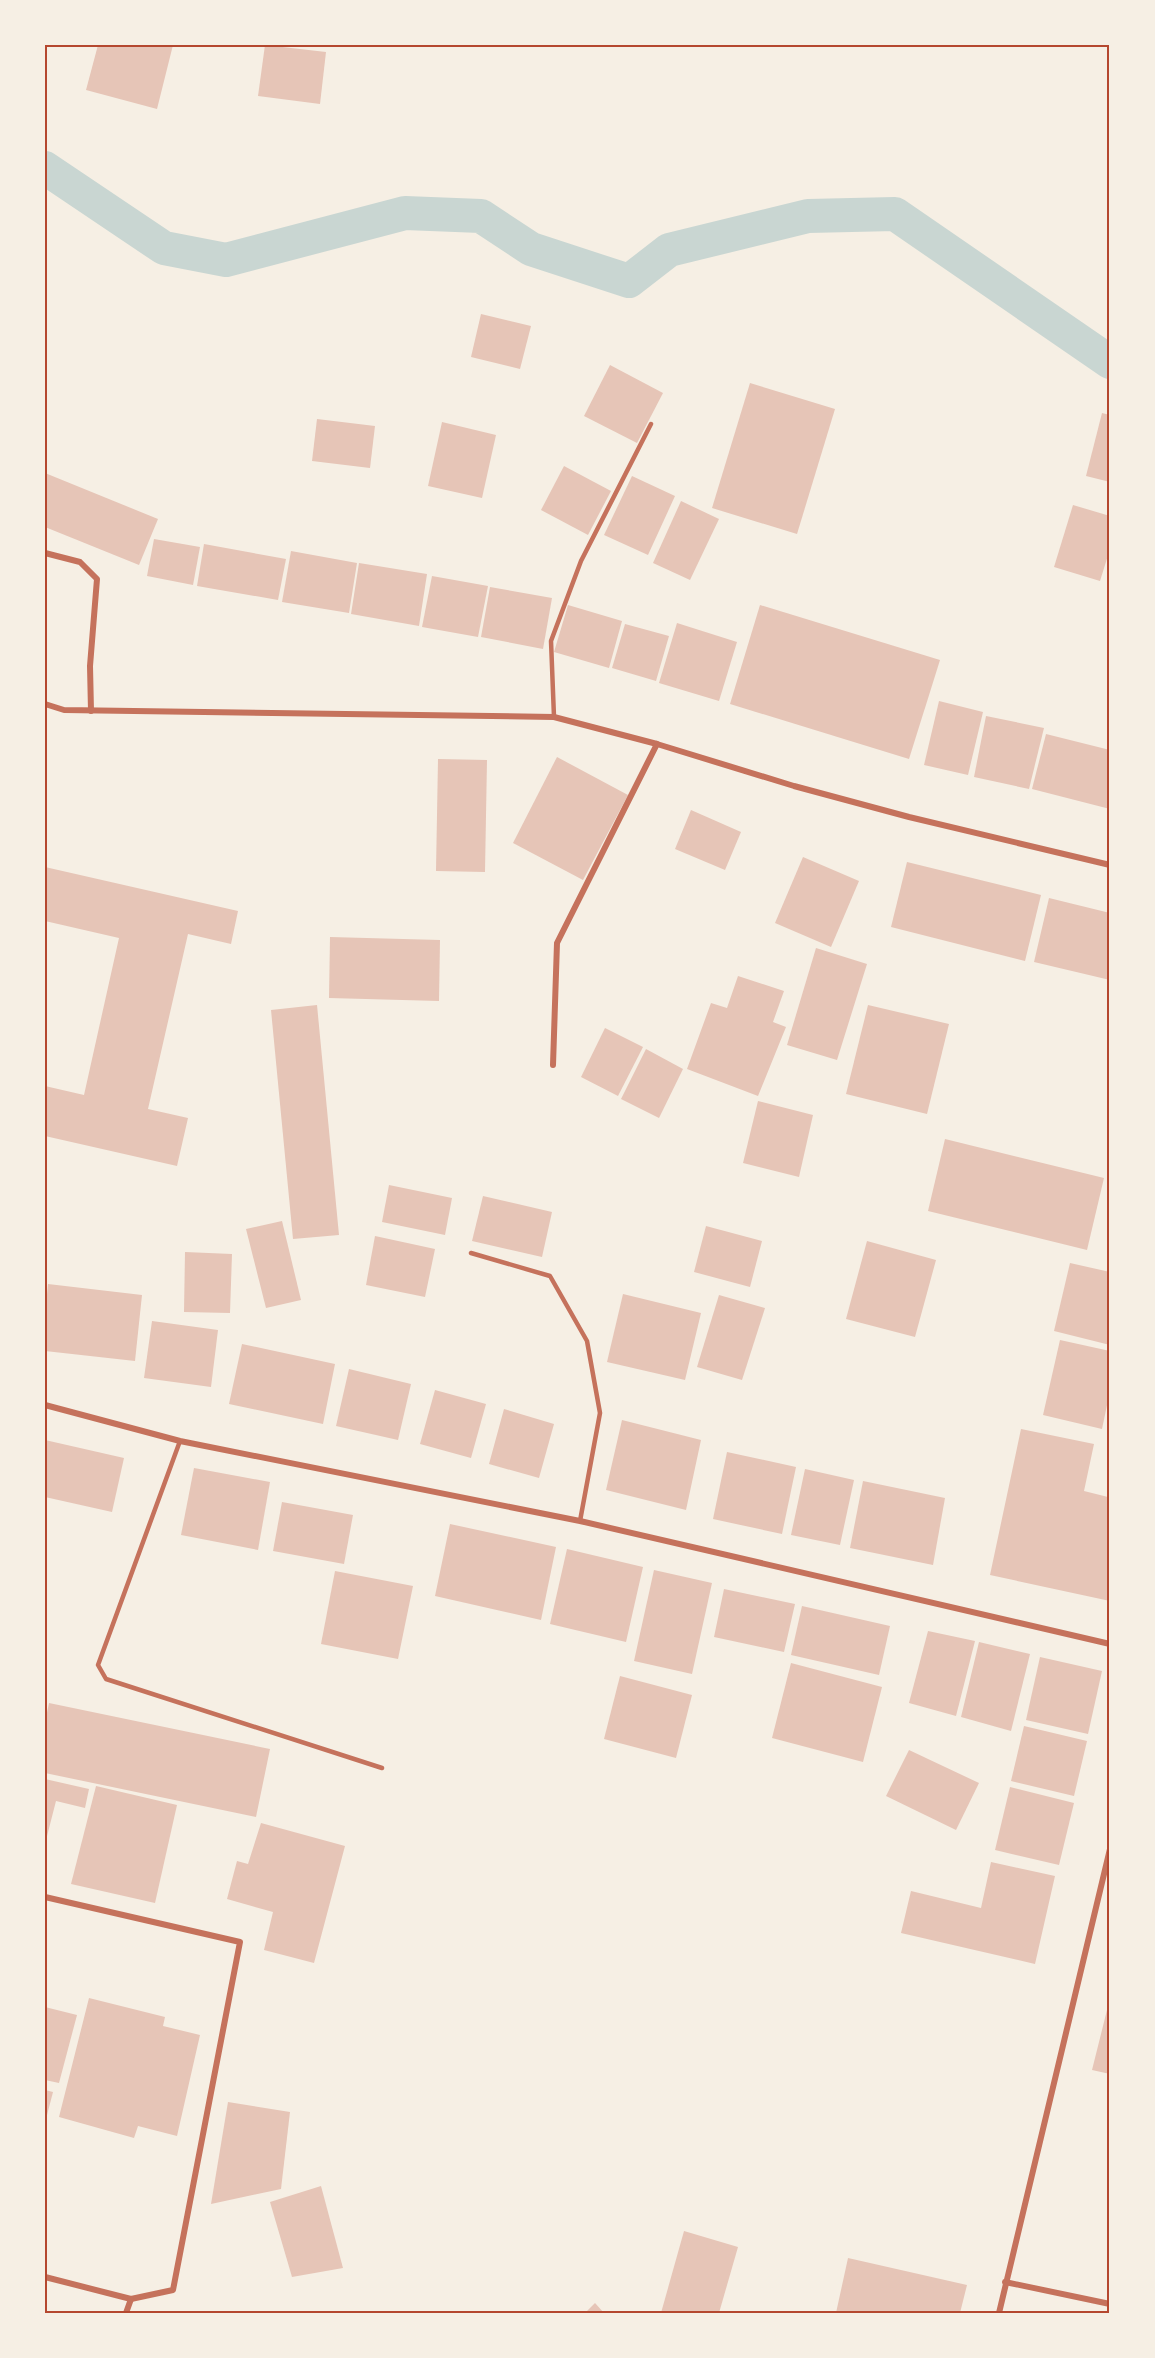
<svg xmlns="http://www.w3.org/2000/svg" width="1155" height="2358" viewBox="0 0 1155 2358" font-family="Manrope,sans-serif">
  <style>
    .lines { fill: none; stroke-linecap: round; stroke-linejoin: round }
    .canal { stroke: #c9d6d2; stroke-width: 34 }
    .building { fill: #e6c5b7 }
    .service { stroke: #c5725c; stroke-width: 4.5 }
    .minor { stroke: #c5725c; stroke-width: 6 }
    .neatline { fill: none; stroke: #b5482f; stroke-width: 2 }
  </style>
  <rect width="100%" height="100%" fill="#f6efe4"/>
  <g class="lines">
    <path class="canal" d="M 45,168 L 164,248 L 226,260 L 405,213 L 481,216 L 531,249 L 629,281 L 669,250 L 808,216 L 895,214 L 1110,362"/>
  </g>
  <g class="building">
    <path d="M 98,45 L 173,45 L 157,109 L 86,90 Z"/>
    <path d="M 265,45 L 326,52 L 320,104 L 258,96 Z"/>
    <path d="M 481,314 L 531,326 L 520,369 L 471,357 Z"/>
    <path d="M 610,365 L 663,393 L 637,443 L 584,416 Z"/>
    <path d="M 750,383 L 835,409 L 797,534 L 712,508 Z"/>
    <path d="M 1102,413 L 1110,415 L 1110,482 L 1086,476 Z"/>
    <path d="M 317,419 L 375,426 L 370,468 L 312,461 Z"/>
    <path d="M 442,422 L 496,435 L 482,498 L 428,486 Z"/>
    <path d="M 564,466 L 611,491 L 588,535 L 541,510 Z"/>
    <path d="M 45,473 L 158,519 L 139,565 L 45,527 Z"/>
    <path d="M 632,476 L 675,496 L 648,555 L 604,535 Z"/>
    <path d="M 681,501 L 719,519 L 690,580 L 653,563 Z"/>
    <path d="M 1073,505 L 1110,516 L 1110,549 L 1100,581 L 1054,567 Z"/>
    <path d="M 154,539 L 200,547 L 193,585 L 147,576 Z"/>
    <path d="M 204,544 L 286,559 L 278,600 L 197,586 Z"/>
    <path d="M 291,551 L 357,563 L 349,613 L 282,602 Z"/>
    <path d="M 359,563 L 427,574 L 419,626 L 351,614 Z"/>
    <path d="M 432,576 L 488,586 L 478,637 L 422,627 Z"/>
    <path d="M 490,587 L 552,598 L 543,649 L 481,637 Z"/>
    <path d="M 568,605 L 622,621 L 609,668 L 554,652 Z"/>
    <path d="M 760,605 L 940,660 L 909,759 L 730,704 Z"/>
    <path d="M 677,623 L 737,642 L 719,701 L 659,683 Z"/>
    <path d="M 625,624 L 669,636 L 656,681 L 612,668 Z"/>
    <path d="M 939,701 L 983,712 L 968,775 L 924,765 Z"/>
    <path d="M 986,716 L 1044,728 L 1029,789 L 974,777 Z"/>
    <path d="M 1046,734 L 1110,750 L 1110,809 L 1032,789 Z"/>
    <path d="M 557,757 L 628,795 L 583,880 L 513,843 Z"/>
    <path d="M 438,759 L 487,760 L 485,872 L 436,871 Z"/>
    <path d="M 691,810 L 741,832 L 725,870 L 675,849 Z"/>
    <path d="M 803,857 L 859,881 L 831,947 L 775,923 Z"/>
    <path d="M 907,862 L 1041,895 L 1025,961 L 891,927 Z"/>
    <path d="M 45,867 L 238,911 L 231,944 L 188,934 L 148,1109 L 188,1118 L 177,1166 L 45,1136 L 45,1086 L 84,1095 L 119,938 L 45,921 Z"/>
    <path d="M 1049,898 L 1110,913 L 1110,980 L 1034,962 Z"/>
    <path d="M 330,937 L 440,940 L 439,1001 L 329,998 Z"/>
    <path d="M 816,948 L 867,964 L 837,1060 L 787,1045 Z"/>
    <path d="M 738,976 L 784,991 L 773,1022 L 786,1027 L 758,1096 L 687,1069 L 711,1003 L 727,1008 Z"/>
    <path d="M 317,1005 L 339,1235 L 293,1239 L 271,1010 Z"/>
    <path d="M 868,1005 L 949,1024 L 927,1114 L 846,1094 Z"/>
    <path d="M 605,1028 L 643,1047 L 618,1096 L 581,1077 Z"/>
    <path d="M 646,1049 L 683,1069 L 659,1118 L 621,1099 Z"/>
    <path d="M 758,1101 L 813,1115 L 799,1177 L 743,1163 Z"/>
    <path d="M 945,1139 L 1104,1178 L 1087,1250 L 928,1211 Z"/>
    <path d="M 389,1185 L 452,1198 L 445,1235 L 382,1222 Z"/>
    <path d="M 483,1196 L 552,1212 L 542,1257 L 472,1241 Z"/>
    <path d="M 282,1221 L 301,1300 L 266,1308 L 246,1229 Z"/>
    <path d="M 706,1226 L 762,1241 L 750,1287 L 694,1272 Z"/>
    <path d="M 375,1236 L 435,1249 L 425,1297 L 366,1285 Z"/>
    <path d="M 867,1241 L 936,1260 L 915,1337 L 846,1319 Z"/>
    <path d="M 185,1252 L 232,1254 L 230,1313 L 184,1312 Z"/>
    <path d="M 1070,1263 L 1110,1272 L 1110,1345 L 1054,1331 Z"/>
    <path d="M 48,1284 L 142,1295 L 135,1361 L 45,1351 L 45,1314 Z"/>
    <path d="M 623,1294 L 701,1313 L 685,1380 L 607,1362 Z"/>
    <path d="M 719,1295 L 765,1308 L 742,1380 L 697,1367 Z"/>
    <path d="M 152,1321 L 218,1330 L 211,1387 L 144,1378 Z"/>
    <path d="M 1060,1340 L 1110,1351 L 1110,1391 L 1102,1429 L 1043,1415 Z"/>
    <path d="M 242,1344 L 335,1364 L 323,1424 L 229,1404 Z"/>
    <path d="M 349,1369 L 411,1384 L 398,1440 L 336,1426 Z"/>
    <path d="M 435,1390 L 486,1404 L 471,1458 L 420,1444 Z"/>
    <path d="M 504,1409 L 554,1424 L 539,1478 L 489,1464 Z"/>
    <path d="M 622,1420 L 701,1440 L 686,1510 L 606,1490 Z"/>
    <path d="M 1021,1429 L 1094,1444 L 1084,1491 L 1108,1497 L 1110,1492 L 1110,1601 L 990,1575 Z"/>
    <path d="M 45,1440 L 124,1458 L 112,1512 L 45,1497 Z"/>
    <path d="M 727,1452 L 796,1467 L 782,1534 L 713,1519 Z"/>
    <path d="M 194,1468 L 270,1482 L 258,1550 L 181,1535 Z"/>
    <path d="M 805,1469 L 854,1480 L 840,1545 L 791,1535 Z"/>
    <path d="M 863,1481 L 945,1498 L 933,1565 L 850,1548 Z"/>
    <path d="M 282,1502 L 353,1515 L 344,1564 L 273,1551 Z"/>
    <path d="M 450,1524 L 556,1547 L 541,1620 L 435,1596 Z"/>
    <path d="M 567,1549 L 643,1567 L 626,1642 L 550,1624 Z"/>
    <path d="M 654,1570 L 712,1583 L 692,1674 L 634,1661 Z"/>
    <path d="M 335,1571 L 413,1586 L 398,1659 L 321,1644 Z"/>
    <path d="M 724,1589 L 795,1604 L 784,1652 L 714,1637 Z"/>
    <path d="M 802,1606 L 890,1626 L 879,1675 L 791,1655 Z"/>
    <path d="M 928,1631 L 975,1641 L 956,1716 L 909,1703 Z"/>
    <path d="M 979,1642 L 1030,1654 L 1011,1731 L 961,1717 Z"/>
    <path d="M 1040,1657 L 1102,1671 L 1088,1734 L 1026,1720 Z"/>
    <path d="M 791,1663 L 882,1687 L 863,1762 L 772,1738 Z"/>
    <path d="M 620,1676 L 692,1695 L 676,1758 L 604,1739 Z"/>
    <path d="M 49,1703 L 270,1749 L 256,1817 L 45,1773 L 45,1722 Z"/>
    <path d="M 1024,1726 L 1087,1741 L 1074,1796 L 1011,1781 Z"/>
    <path d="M 909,1750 L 979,1783 L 956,1830 L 886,1796 Z"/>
    <path d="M 45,1779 L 89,1789 L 85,1808 L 56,1801 L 46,1840 Z"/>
    <path d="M 96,1786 L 177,1805 L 155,1903 L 71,1884 Z"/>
    <path d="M 1010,1787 L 1074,1803 L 1059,1865 L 995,1850 Z"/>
    <path d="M 261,1823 L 345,1846 L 314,1963 L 264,1950 L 273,1912 L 227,1899 L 237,1861 L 248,1864 Z"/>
    <path d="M 991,1862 L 1055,1876 L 1035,1964 L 901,1933 L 911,1891 L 981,1908 Z"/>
    <path d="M 89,1998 L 165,2017 L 163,2026 L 200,2035 L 177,2136 L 138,2126 L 134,2138 L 59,2117 Z"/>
    <path d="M 1109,2002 L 1110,2002 L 1110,2074 L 1092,2070 Z"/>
    <path d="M 45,2007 L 77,2015 L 59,2083 L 45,2080 Z"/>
    <path d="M 45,2090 L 53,2092 L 46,2119 L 45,2119 Z"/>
    <path d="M 228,2102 L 290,2112 L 281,2189 L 211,2204 Z"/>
    <path d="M 321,2186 L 343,2268 L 292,2277 L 270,2202 Z"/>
    <path d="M 684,2231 L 738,2247 L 719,2313 L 661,2313 Z"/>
    <path d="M 848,2258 L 967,2285 L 960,2313 L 836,2313 Z"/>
    <path d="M 595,2303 L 604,2313 L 585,2313 Z"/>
  </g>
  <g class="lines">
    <g class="service">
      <path d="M 554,717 L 551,641 L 581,561 L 651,424"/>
      <path d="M 471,1253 L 550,1276 L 587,1341 L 600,1413 L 580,1521"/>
      <path d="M 180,1441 L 98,1665 L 106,1679 L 382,1768"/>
    </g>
    <g class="minor">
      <path d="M 45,553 L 80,562 L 97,579 L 90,666 L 91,711"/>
      <path d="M 45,704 L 64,710 L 554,717 L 657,744 L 794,786 L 909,817 L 1110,865"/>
      <path d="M 553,1065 L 557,943 L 657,744"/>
      <path d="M 45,1405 L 180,1441 L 580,1521 L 1110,1644"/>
      <path d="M 45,1897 L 240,1942 L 173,2290 L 131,2299 L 45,2277"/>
      <path d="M 1005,2282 L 1110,2304"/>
      <path d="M 126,2313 L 131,2299"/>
      <path d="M 999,2313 L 1110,1849"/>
    </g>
  </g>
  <rect width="1155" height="2358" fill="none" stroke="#f6efe4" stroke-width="93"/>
  <rect x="46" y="46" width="1062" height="2266" class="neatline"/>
</svg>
